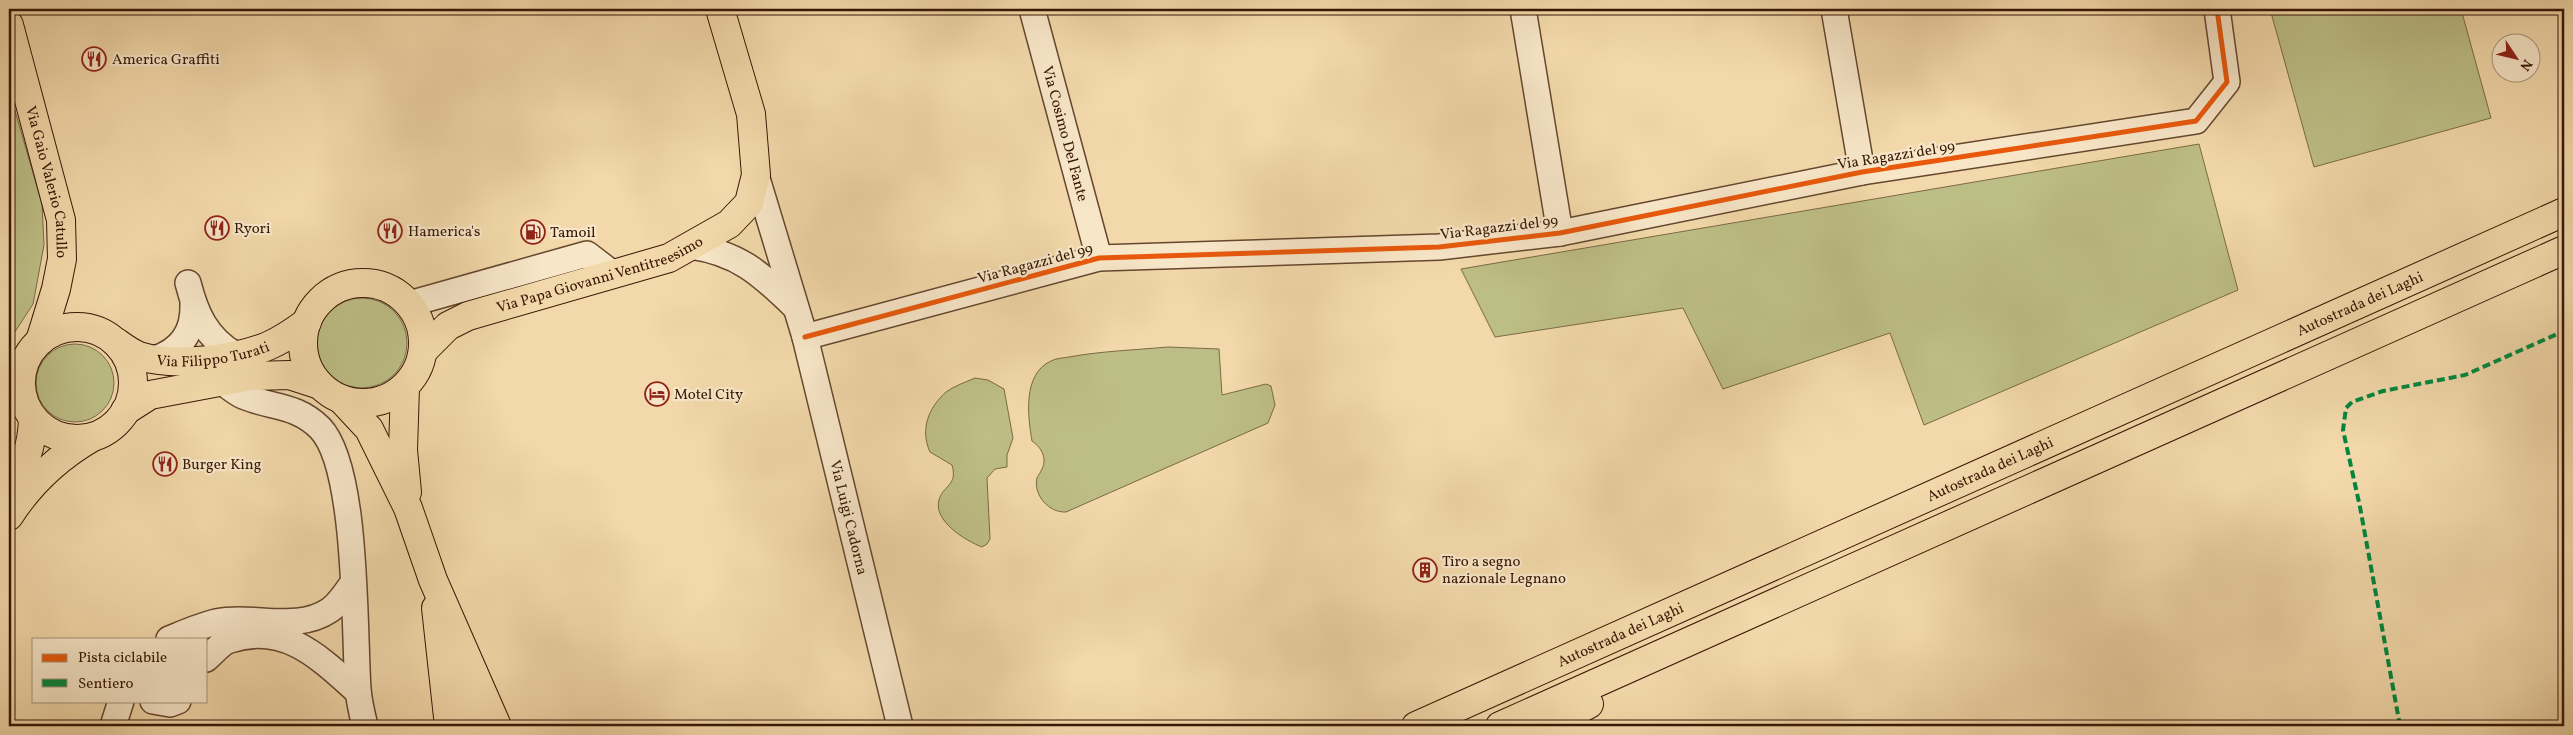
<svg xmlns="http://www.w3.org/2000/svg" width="2573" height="735" viewBox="0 0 2573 735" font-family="Vollkorn,serif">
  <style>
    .green { fill: #bdbe86; stroke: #7a6a46 }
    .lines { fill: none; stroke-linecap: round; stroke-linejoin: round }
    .minor-casing { stroke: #66472e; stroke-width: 28 }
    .major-casing { stroke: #371705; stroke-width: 30 }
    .highway-casing { stroke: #371705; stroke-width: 30 }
    .minor { stroke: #f7e6c8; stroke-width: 25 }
    .major { stroke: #f2d8aa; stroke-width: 28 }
    .highway { stroke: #f2d8aa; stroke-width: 28 }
    .quiet { stroke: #00873e; stroke-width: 4; stroke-dasharray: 8 4; stroke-linecap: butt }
    .cycleway-casing { stroke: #f7e6c8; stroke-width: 8 }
    .cycleway { stroke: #e8590c; stroke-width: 5 }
    .labels { text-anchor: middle; stroke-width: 4.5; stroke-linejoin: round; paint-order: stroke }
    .poi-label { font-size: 15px; fill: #371705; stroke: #f7e6c8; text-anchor: start }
    .street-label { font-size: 15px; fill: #371705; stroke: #f7e6c8 }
  </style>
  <rect width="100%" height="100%" fill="#f2d8aa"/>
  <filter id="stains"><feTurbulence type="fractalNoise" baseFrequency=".004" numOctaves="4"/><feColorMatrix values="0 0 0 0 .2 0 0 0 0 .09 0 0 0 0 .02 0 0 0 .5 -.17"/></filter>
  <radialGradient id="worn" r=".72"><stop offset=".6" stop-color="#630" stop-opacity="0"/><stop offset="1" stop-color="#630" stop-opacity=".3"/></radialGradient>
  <g class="green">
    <path d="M 2270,9 L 2461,9 L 2491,118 L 2314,167 Z"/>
    <path d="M 9,90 L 42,204 L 44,245 L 33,304 L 9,341 Z"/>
    <path d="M 2199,144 L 2238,290 L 1924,425 L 1890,333 L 1723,389 L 1683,308 L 1495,337 L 1461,269 Z"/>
    <circle cx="362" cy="343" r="45"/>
    <circle cx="75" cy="383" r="39"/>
    <path d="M 1168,347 L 1219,349 L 1222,395 L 1266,384 L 1271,386 L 1275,405 L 1268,423 L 1066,512 C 1049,513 1033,495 1037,478 C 1037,477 1041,472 1041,471 C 1048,459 1042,448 1032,441 C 1028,418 1022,374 1051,361 C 1056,358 1064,358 1069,357 C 1102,351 1135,350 1168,347 Z"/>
    <path d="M 975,378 L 988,380 L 1004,389 L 1013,438 L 1007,455 L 1007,467 L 995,469 L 987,478 L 990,539 L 987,544 L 982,547 C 966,541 933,521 939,500 C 943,485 958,486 952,465 L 930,452 C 920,430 928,408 946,392 C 954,386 966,382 975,378 Z"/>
  </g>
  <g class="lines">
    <g class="minor-casing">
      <g id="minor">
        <path id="s1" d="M 1032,9 L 1099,258"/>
        <path d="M 1523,9 L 1560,233"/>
        <path d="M 1834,9 L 1862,172"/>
        <path id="s2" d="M 756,175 L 805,337 L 900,726"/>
        <path d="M 690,246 C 738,253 760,273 793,305"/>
        <path d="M 188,283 C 196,314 206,337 234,354"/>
        <path d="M 409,304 L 587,254 L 613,274"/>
        <path d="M 805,337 L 1099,258 L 1439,247 L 1560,233 L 1862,172 L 2196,121 L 2227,82 L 2217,9"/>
        <path d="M 155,359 C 181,350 194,332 193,304"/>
        <path d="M 221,381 C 228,386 236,393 243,396 C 271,408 296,404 320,428 C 358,467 354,631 358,689 C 359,701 362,714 365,726"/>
        <path d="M 9,391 L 20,386"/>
        <path d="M 169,639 C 184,633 200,626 216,622 C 254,614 296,633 330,610 C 339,604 346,592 353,583"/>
        <path d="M 206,659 C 213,653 222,642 230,640 C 285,622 320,658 358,692"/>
        <path d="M 153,701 L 170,704 L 178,701"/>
        <path d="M 113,726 L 121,701"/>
      </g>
    </g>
    <g class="major-casing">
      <g id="major">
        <path id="s3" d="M 9,25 L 61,220 L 62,259 L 56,289 L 40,341"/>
        <circle cx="363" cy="343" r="60"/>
        <circle cx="77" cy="383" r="56"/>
        <path id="s4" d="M 116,342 C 123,347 131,353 139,356 C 174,367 234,360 268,346 C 282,340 295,331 307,322"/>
        <path id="s5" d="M 423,351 L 448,326 L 468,316 L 669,258 L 729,224 L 749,203 L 756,175 L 751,114 L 720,9"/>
        <path d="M 125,411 L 150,395 L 251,376 L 289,375 L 320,385"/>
        <path d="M 9,488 C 25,464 32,448 33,419"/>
        <path d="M 9,516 C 30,483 57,458 91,438"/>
      </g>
    </g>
    <g class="highway-casing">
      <g id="highway">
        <path d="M 405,387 L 403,450 L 407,492"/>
        <path d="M 342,400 L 369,429 L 408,508 L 433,580 L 497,726"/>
        <path d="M 436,608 L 449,726"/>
        <path d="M 456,671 L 472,726"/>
        <path id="s6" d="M 1416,726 L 2564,212"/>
        <path d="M 1500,726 L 2564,250"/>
        <path d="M 1549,726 L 1589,704"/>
      </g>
    </g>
    <use href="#minor" class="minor"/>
    <use href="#major" class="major"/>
    <use href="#highway" class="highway"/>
    <path class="quiet" d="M 2400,726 L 2360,507 L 2343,430 L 2346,408 L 2352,402 L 2383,391 L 2465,375 L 2564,331"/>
    <g class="cycleway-casing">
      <path id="cycleway" d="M 805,337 L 1099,258 L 1439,247 L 1560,233 L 1862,172 L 2196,121 L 2227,82 L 2217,9"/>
    </g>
    <use href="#cycleway" class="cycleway"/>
  </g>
  <defs>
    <g id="restaurant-ring" transform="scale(1.25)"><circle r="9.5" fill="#f7e6c8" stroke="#8f2418" stroke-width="1.5"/><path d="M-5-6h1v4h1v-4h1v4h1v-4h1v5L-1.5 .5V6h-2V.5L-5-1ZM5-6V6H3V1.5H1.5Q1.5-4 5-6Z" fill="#8f2418"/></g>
    <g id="fuel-ring" transform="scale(1.25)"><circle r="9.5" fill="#f7e6c8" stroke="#8f2418" stroke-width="1.5"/><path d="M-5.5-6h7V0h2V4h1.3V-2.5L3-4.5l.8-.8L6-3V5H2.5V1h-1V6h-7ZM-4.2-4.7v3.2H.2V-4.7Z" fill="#8f2418"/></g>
    <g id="hotel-ring" transform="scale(1.25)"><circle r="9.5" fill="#f7e6c8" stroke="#8f2418" stroke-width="1.5"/><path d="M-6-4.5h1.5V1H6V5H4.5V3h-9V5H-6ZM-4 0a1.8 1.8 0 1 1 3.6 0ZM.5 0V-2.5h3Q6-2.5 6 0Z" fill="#8f2418"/></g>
    <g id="building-ring" transform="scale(1.25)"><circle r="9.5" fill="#f7e6c8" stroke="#8f2418" stroke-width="1.5"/><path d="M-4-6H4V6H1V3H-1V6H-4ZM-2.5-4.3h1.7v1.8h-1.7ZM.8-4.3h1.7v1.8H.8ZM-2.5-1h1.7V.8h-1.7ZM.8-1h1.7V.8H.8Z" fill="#8f2418"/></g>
  </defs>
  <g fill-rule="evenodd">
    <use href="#restaurant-ring" x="94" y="59"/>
    <use href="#restaurant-ring" x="217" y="228"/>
    <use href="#restaurant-ring" x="390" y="231"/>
    <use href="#fuel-ring" x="533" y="232"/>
    <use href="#hotel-ring" x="657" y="394"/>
    <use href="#restaurant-ring" x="165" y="464"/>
    <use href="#building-ring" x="1425" y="570"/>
  </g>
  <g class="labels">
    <g class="poi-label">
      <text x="112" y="64">America Graffiti</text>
      <text x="234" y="233">Ryori</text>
      <text x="408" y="236">Hamerica's</text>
      <text x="550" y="237">Tamoil</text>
      <text x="674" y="399">Motel City</text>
      <text x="182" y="469">Burger King</text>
      <text x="1442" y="566">Tiro a segno<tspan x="1442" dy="17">nazionale Legnano</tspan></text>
    </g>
    <g class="street-label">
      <text dy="5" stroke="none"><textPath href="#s1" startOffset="129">Via Cosimo Del Fante</textPath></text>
      <text transform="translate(1896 155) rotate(-9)" y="5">Via Ragazzi del 99</text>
      <text dy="5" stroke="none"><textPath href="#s3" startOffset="162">Via Gaio Valerio Catullo</textPath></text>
      <text transform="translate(1499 227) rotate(-7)" y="5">Via Ragazzi del 99</text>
      <text transform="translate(1035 263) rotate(-15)" y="5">Via Ragazzi del 99</text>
      <text dy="5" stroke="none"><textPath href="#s5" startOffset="196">Via Papa Giovanni Ventitreesimo</textPath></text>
      <text dy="5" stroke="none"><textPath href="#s6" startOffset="1034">Autostrada dei Laghi</textPath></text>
      <text dy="5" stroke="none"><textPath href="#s4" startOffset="102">Via Filippo Turati</textPath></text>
      <text dy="5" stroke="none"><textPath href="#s6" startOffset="629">Autostrada dei Laghi</textPath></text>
      <text dy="5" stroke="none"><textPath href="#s2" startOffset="355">Via Luigi Cadorna</textPath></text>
      <text dy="5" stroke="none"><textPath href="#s6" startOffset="224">Autostrada dei Laghi</textPath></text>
    </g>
  </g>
  <rect width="2573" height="735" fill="none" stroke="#f2d8aa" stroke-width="30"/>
  <rect x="10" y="10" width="2553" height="715" fill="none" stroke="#371705" stroke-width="2.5"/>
  <rect x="15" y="15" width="2543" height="705" fill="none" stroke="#371705"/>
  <rect x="32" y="638" width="175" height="65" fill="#f7e6c8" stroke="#aa937a"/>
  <rect x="42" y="654" width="25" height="8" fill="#e8590c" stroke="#aa937a"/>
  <text x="78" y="662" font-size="15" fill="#371705">Pista ciclabile</text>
  <rect x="42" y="679" width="25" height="8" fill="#00873e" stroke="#aa937a"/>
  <text x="78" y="688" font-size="15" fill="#371705">Sentiero</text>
  <g transform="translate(2516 58) rotate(125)"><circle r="24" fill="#f7e6c8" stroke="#aa937a"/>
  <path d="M0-4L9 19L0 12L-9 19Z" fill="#8f2418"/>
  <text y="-8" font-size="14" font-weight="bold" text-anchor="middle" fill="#371705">N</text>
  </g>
  <rect width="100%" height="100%" filter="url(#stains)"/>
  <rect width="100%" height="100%" fill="url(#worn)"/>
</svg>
